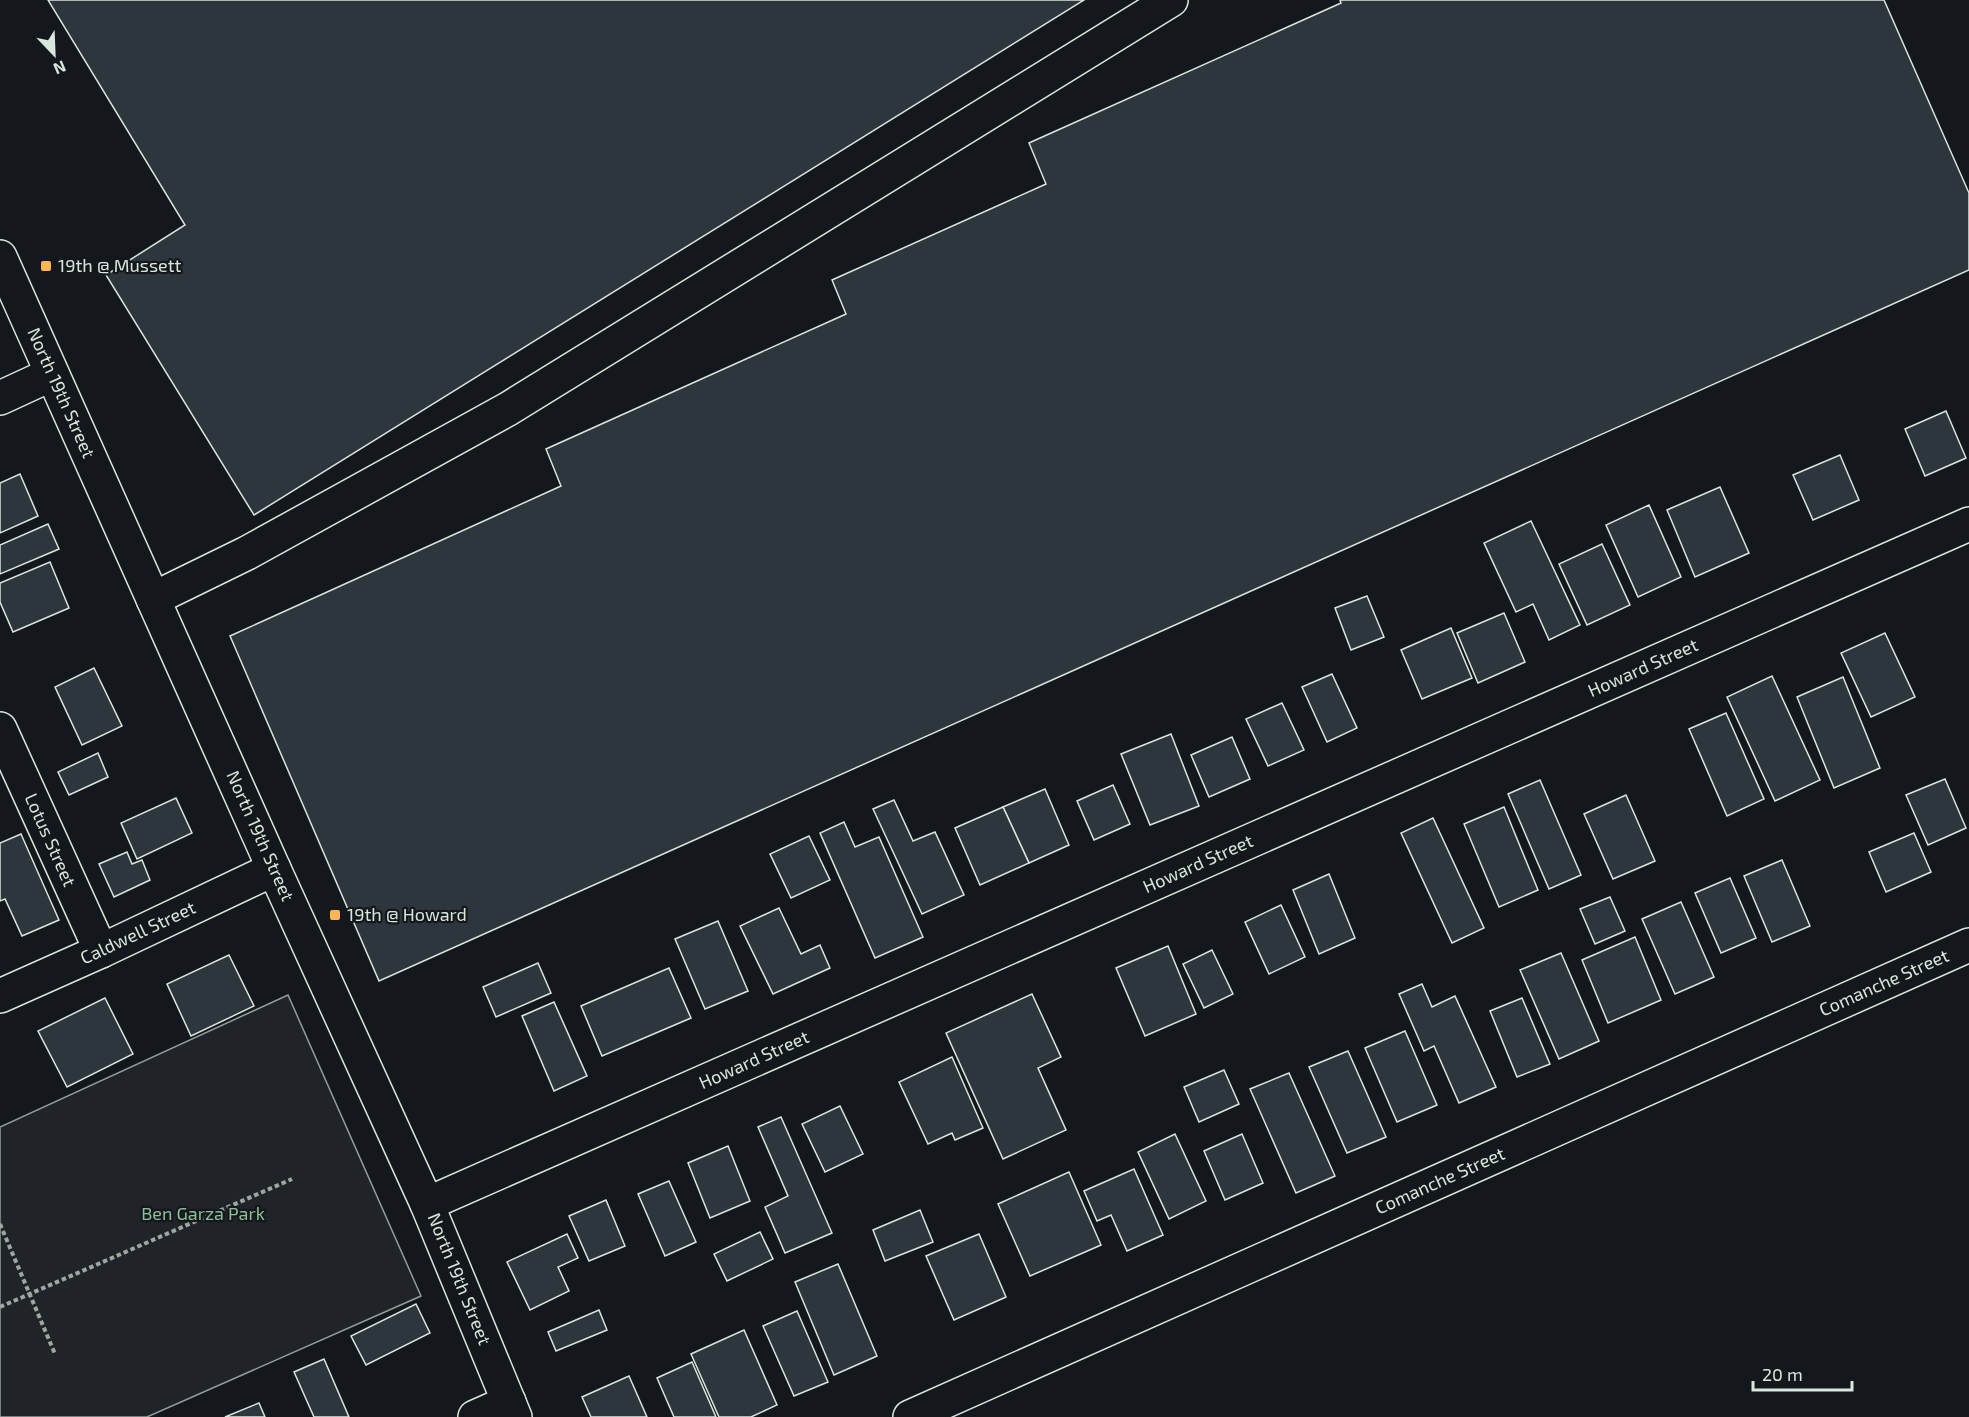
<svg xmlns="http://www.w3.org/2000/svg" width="1969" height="1417" viewBox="0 0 1969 1417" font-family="'Exo 2',sans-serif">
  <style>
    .green { fill: #202428; stroke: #939e99; stroke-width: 1.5 }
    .building { fill: #2c363c; stroke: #d8e6dc; stroke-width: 1.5 }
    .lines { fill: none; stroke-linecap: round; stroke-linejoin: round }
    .minor-casing { stroke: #d8e6dc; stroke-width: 36 }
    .path { stroke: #9da8a2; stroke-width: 4; stroke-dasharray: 4.5 3; stroke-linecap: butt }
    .minor { stroke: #14181c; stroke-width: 33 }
    .poi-dot { fill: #ffb74d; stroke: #14181c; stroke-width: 2 }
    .labels { text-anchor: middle; stroke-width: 4.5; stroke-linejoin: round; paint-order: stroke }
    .poi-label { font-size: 18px; fill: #d8e6dc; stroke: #14181c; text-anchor: start }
    .street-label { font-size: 18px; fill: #d8e6dc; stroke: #14181c }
    .park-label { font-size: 18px; fill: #8ac095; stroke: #14181c }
  </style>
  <rect width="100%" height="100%" fill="#14181c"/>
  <path class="green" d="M 288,995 L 421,1296 L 147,1417 L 0,1417 L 0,1127 Z"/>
  <g class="building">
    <path d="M 48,0 L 1084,0 L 254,515 L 106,275 L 185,225 Z"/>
    <path d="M 1340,0 L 1884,0 L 1969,193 L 1969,270 L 379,981 L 230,636 L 561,486 L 546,449 L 846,314 L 832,280 L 1046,184 L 1029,143 L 1341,3 Z"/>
    <path d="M 1946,411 L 1966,458 L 1925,476 L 1905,429 Z"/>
    <path d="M 1840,455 L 1859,500 L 1813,520 L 1793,475 Z"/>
    <path d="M 20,474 L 38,516 L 0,533 L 0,483 Z"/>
    <path d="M 1720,487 L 1749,553 L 1695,577 L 1667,510 Z"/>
    <path d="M 1649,505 L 1681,577 L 1638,597 L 1606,525 Z"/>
    <path d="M 1531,521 L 1580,625 L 1549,640 L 1533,604 L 1516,612 L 1484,543 Z"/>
    <path d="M 48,524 L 59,549 L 0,574 L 0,545 Z"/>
    <path d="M 1602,544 L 1630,605 L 1587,625 L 1559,564 Z"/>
    <path d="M 50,562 L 69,608 L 13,632 L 0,602 L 0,583 Z"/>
    <path d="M 1367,596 L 1384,637 L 1351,650 L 1335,608 Z"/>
    <path d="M 1504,613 L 1525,662 L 1478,683 L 1457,633 Z"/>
    <path d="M 1451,628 L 1472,678 L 1422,699 L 1401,650 Z"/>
    <path d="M 1885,633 L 1915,697 L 1871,717 L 1841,653 Z"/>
    <path d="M 94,668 L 122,726 L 82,745 L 55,687 Z"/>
    <path d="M 1332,674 L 1357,728 L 1327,742 L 1302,687 Z"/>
    <path d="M 1772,676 L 1820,780 L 1775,801 L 1727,697 Z"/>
    <path d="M 1843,677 L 1880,768 L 1834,788 L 1797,697 Z"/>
    <path d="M 1282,703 L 1304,750 L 1268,766 L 1246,719 Z"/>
    <path d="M 1726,713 L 1764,799 L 1727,816 L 1689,729 Z"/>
    <path d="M 1171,734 L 1199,806 L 1150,825 L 1121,754 Z"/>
    <path d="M 1232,737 L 1250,779 L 1209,797 L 1191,755 Z"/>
    <path d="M 98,753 L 108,777 L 69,795 L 58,772 Z"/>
    <path d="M 1945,779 L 1966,828 L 1928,845 L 1906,795 Z"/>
    <path d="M 1540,780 L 1581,875 L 1549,889 L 1508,794 Z"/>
    <path d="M 1113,785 L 1130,824 L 1094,840 L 1077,801 Z"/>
    <path d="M 1045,789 L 1069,845 L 1029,863 L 1003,807 Z"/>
    <path d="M 1626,795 L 1655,861 L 1613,879 L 1584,814 Z"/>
    <path d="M 176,798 L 192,833 L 137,859 L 121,823 Z"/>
    <path d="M 894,800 L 913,841 L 935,832 L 964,895 L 922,914 L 873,809 Z"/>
    <path d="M 1003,807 L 1029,863 L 980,885 L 955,828 Z"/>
    <path d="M 1504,807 L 1538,890 L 1499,907 L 1464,824 Z"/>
    <path d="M 1433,818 L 1484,928 L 1452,943 L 1401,833 Z"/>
    <path d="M 844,822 L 855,847 L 879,837 L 923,937 L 875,958 L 820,833 Z"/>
    <path d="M 1914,833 L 1931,872 L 1886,892 L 1869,852 Z"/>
    <path d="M 21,834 L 59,920 L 22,936 L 5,899 L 0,901 L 0,843 Z"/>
    <path d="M 809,836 L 830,880 L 791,898 L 770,854 Z"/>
    <path d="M 127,852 L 132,864 L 142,860 L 150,880 L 114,897 L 99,864 Z"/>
    <path d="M 1782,860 L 1810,926 L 1772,942 L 1744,876 Z"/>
    <path d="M 1329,874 L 1355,938 L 1319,954 L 1293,890 Z"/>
    <path d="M 1730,878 L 1756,938 L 1721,953 L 1695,893 Z"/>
    <path d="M 1610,897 L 1625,931 L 1595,944 L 1580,909 Z"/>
    <path d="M 1681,902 L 1714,977 L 1675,994 L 1642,919 Z"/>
    <path d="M 1281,905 L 1305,957 L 1269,974 L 1245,922 Z"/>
    <path d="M 779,908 L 801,954 L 820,945 L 830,968 L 773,994 L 740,926 Z"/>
    <path d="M 718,921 L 748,991 L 705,1009 L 675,939 Z"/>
    <path d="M 1635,937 L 1661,1000 L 1608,1023 L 1582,960 Z"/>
    <path d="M 1168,946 L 1196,1014 L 1145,1036 L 1116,968 Z"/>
    <path d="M 1212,950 L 1233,994 L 1204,1008 L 1183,964 Z"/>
    <path d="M 1561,953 L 1599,1041 L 1559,1059 L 1520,970 Z"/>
    <path d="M 229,955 L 254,1006 L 191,1036 L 167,984 Z"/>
    <path d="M 538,963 L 551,993 L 496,1017 L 483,987 Z"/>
    <path d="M 669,968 L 691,1018 L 602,1056 L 581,1006 Z"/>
    <path d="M 1422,984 L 1432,1007 L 1455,996 L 1496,1087 L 1459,1103 L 1434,1046 L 1424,1051 L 1399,994 Z"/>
    <path d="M 1032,994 L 1061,1057 L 1038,1068 L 1066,1130 L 1003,1159 L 946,1033 Z"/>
    <path d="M 105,998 L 133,1054 L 67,1087 L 38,1031 Z"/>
    <path d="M 1522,998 L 1550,1064 L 1517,1077 L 1490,1011 Z"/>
    <path d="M 554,1002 L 587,1076 L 554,1091 L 522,1016 Z"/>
    <path d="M 1405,1031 L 1437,1105 L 1397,1122 L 1365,1048 Z"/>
    <path d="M 1348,1051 L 1386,1137 L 1347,1153 L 1309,1067 Z"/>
    <path d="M 952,1057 L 983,1128 L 955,1140 L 952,1133 L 928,1144 L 899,1082 Z"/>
    <path d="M 1224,1070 L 1239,1104 L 1199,1122 L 1184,1087 Z"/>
    <path d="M 1289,1073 L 1335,1176 L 1296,1193 L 1250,1089 Z"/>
    <path d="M 840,1106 L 863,1154 L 825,1172 L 802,1124 Z"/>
    <path d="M 781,1117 L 832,1233 L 785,1253 L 765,1207 L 788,1196 L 758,1127 Z"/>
    <path d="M 1175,1134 L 1206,1201 L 1169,1219 L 1138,1152 Z"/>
    <path d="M 1242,1134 L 1263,1183 L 1225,1200 L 1204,1151 Z"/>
    <path d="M 728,1146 L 750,1201 L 710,1218 L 688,1163 Z"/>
    <path d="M 1134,1169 L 1163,1235 L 1127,1251 L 1111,1215 L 1097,1221 L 1084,1191 Z"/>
    <path d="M 1069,1172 L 1101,1245 L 1030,1276 L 998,1204 Z"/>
    <path d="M 669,1181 L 696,1242 L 665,1256 L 638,1194 Z"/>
    <path d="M 606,1200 L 625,1246 L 589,1261 L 569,1216 Z"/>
    <path d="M 920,1210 L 933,1242 L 885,1261 L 873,1230 Z"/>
    <path d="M 760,1232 L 773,1259 L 727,1281 L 714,1254 Z"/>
    <path d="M 567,1234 L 578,1258 L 558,1267 L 569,1291 L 530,1310 L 507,1262 Z"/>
    <path d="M 979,1234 L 1006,1297 L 954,1320 L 926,1256 Z"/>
    <path d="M 838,1264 L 877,1356 L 834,1375 L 795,1282 Z"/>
    <path d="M 416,1304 L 430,1333 L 366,1365 L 351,1336 Z"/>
    <path d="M 599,1310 L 607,1330 L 556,1351 L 548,1332 Z"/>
    <path d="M 797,1311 L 828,1382 L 794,1396 L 763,1326 Z"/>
    <path d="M 744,1330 L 777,1405 L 751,1417 L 719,1417 L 691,1354 Z"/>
    <path d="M 324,1359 L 349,1417 L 314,1417 L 294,1372 Z"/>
    <path d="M 692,1362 L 716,1417 L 674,1417 L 657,1378 Z"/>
    <path d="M 629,1376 L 647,1417 L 591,1417 L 582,1397 Z"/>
    <path d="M 259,1403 L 265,1417 L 225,1417 Z"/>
  </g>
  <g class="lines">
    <g class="minor-casing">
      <g id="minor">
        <path d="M 0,257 L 274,869 L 427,1204 L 515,1417"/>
        <path d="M 0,398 L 52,374"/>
        <path d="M 153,599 L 247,553 L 508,409 L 1171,0"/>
        <path d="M 0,729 L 101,951"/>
        <path d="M 0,996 L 101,951 L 274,869"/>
        <path d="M 427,1204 L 1969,524"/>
        <path d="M 475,1417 L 509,1402"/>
        <path d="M 910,1417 L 1969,945"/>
      </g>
    </g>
    <g class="path">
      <path d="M 0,1224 L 55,1354"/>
      <path d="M 0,1307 L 292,1179"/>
    </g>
    <use href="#minor" class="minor"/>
  </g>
  <g class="poi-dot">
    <rect x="40" y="260" width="12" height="12" rx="3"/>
    <rect x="329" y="909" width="12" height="12" rx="3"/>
  </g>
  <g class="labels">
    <g class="poi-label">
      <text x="58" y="272">19th @ Mussett</text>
      <text x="347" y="921">19th @ Howard</text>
    </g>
    <g class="street-label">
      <text transform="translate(61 393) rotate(66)" y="6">North 19th Street</text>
      <text transform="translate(1643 668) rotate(-24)" y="6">Howard Street</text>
      <text transform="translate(260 836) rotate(66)" y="6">North 19th Street</text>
      <text transform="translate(50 840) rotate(66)" y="6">Lotus Street</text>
      <text transform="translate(1198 864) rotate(-24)" y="6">Howard Street</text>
      <text transform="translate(138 933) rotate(-25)" y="6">Caldwell Street</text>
      <text transform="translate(1884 983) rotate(-24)" y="6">Comanche Street</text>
      <text transform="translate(754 1060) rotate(-24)" y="6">Howard Street</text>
      <text transform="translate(1440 1181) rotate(-24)" y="6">Comanche Street</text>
      <text transform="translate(459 1279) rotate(68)" y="6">North 19th Street</text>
    </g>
    <g class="park-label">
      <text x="203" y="1220">Ben Garza Park</text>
    </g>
  </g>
  <g transform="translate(54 54) rotate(157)" stroke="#14181c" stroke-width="4.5" paint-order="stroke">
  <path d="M0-4.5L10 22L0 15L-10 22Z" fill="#d8e6dc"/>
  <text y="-9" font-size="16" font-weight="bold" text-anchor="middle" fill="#d8e6dc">N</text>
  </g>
  <path d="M1753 1381v9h99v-9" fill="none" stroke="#d8e6dc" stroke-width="3"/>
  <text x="1762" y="1381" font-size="18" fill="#d8e6dc" stroke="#14181c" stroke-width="4.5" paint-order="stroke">20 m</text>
</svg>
